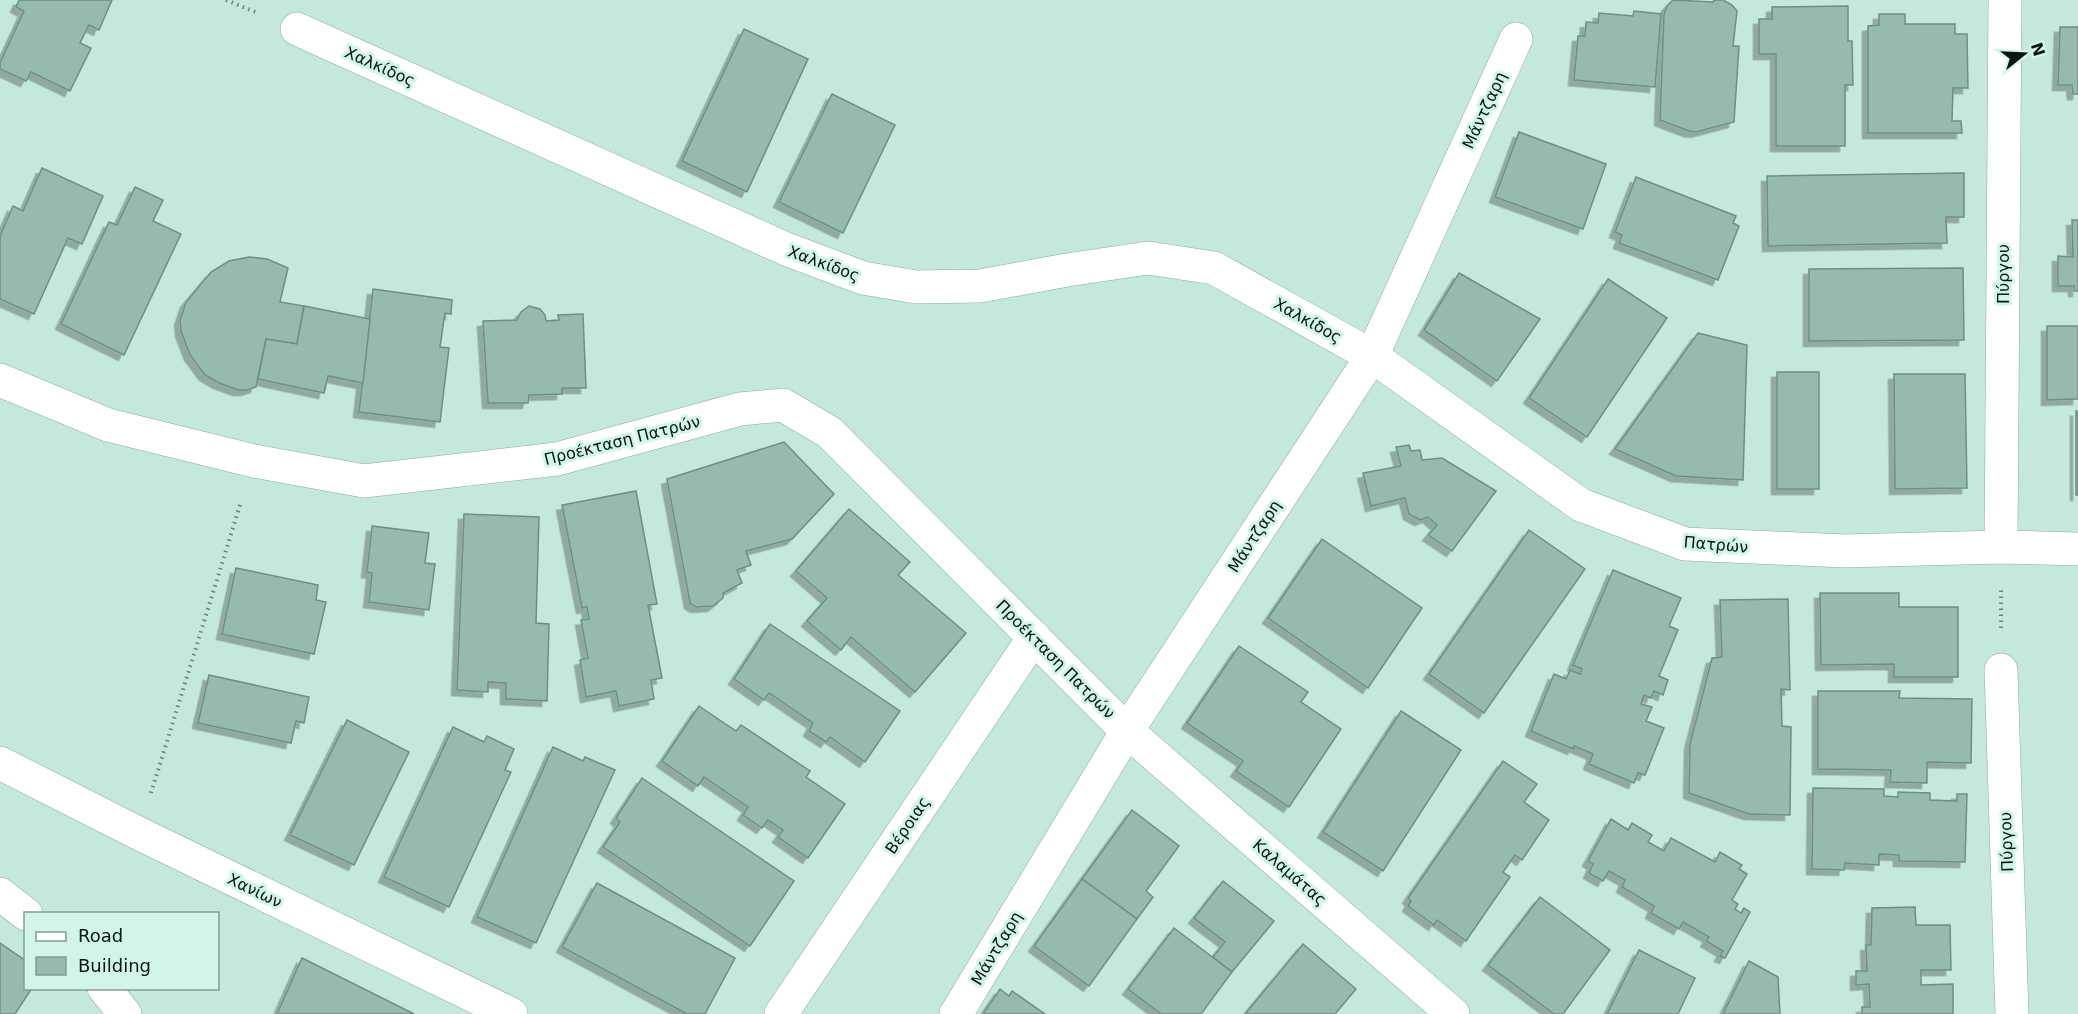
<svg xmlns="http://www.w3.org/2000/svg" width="2078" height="1014" viewBox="0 0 2078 1014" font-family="'DejaVu Sans',sans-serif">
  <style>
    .building { fill: #97baae; stroke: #6d8f84; stroke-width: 1.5; filter: url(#shadow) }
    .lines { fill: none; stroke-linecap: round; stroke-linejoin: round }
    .minor-casing { stroke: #89aca1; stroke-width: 34 }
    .tertiary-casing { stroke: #89aca1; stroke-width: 34 }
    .path { stroke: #6a837b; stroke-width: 4; stroke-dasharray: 1.5 4.5; stroke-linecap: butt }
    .minor { stroke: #fff; stroke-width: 33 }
    .tertiary { stroke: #fff; stroke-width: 33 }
    .labels { text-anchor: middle; stroke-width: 6; stroke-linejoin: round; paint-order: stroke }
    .street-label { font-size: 16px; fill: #091713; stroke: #d1f6e9 }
  </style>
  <defs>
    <filter id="shadow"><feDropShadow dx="-5.5" dy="5.5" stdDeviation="0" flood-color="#0004"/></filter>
  </defs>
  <rect width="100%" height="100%" fill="#c4e8dc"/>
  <g class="building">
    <path d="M 19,0 L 112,0 L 99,30 L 89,25 L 80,43 L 91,48 L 70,91 L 31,72 L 26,81 L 0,69 L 0,63 L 24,11 L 16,7 Z"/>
    <path d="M 1673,0 L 1713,2 L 1714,0 L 1723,0 L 1732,5 L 1737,11 L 1733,46 L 1739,46 L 1734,122 L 1696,132 L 1689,131 L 1660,120 L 1664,15 L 1667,6 Z"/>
    <path d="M 1848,6 L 1848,41 L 1852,41 L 1853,85 L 1845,85 L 1845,146 L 1776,146 L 1776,54 L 1759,54 L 1759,19 L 1772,19 L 1772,7 Z"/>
    <path d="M 1634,11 L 1661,14 L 1655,87 L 1574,80 L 1578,36 L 1585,36 L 1586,22 L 1598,23 L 1599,13 L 1633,16 Z"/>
    <path d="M 1879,14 L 1905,14 L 1905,24 L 1955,24 L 1955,34 L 1967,34 L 1968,88 L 1953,88 L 1952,121 L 1961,121 L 1962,133 L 1868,133 L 1868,26 L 1879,25 Z"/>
    <path d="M 2060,27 L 2078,27 L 2078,94 L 2073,94 L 2072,85 L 2058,85 Z"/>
    <path d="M 744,29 L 808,59 L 747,192 L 682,161 Z"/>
    <path d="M 832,94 L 895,125 L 843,233 L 779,202 Z"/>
    <path d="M 1519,132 L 1606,164 L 1583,229 L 1495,197 Z"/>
    <path d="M 42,168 L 103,196 L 82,244 L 68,238 L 34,314 L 0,299 L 0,236 L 13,206 L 23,211 Z"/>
    <path d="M 1964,173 L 1964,217 L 1946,217 L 1947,243 L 1768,246 L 1767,176 Z"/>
    <path d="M 1636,177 L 1736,216 L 1733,223 L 1739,226 L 1718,280 L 1619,243 L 1622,235 L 1615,232 Z"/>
    <path d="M 135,187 L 163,200 L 153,221 L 181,234 L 124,355 L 61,324 L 109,222 L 117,225 Z"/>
    <path d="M 2072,220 L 2078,220 L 2078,291 L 2074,291 L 2074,286 L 2058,286 L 2058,256 L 2073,257 Z"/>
    <path d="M 249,257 L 267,259 L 288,268 L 280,302 L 304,306 L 297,344 L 266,339 L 256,387 L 247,390 L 238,390 L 219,383 L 205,375 L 190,355 L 181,331 L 180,320 L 186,302 L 211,272 L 229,261 Z"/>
    <path d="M 1963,268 L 1964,340 L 1809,341 L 1809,269 Z"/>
    <path d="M 1459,273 L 1540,319 L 1497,381 L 1424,330 Z"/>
    <path d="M 1608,279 L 1667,318 L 1587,437 L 1529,398 Z"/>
    <path d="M 373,289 L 452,300 L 451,314 L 445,313 L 440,347 L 449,348 L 440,422 L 359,412 Z"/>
    <path d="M 304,306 L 370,319 L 363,383 L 328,376 L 324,393 L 258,379 L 266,339 L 297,344 Z"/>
    <path d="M 529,306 L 540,309 L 545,315 L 546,321 L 559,320 L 558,315 L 583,314 L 586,388 L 562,388 L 562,394 L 529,395 L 528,403 L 488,403 L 483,321 L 517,320 L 521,312 Z"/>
    <path d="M 2047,326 L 2078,326 L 2078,399 L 2047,400 Z"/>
    <path d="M 1698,333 L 1747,345 L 1743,480 L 1676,476 L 1615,449 Z"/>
    <rect x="1777" y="372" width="42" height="117"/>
    <path d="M 1894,374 L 1965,374 L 1967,488 L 1895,489 Z"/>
    <rect x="2076" y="411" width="2" height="84"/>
    <path d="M 784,442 L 834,494 L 792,539 L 746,551 L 751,565 L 737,570 L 742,583 L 723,593 L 723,598 L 713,606 L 696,607 L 690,603 L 667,479 Z"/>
    <path d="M 1409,445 L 1411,451 L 1420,450 L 1422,460 L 1442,458 L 1496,491 L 1452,551 L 1428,535 L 1437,525 L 1428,517 L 1420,520 L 1409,514 L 1405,498 L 1371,506 L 1363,473 L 1401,466 L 1396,447 Z"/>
    <path d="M 636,491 L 657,604 L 648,605 L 662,678 L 651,680 L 654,699 L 619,706 L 616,691 L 586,697 L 580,660 L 588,658 L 581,620 L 589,619 L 587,607 L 582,608 L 562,505 Z"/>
    <path d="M 849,509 L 910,562 L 898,575 L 966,633 L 915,692 L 851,637 L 841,650 L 807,621 L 827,598 L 796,571 Z"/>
    <path d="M 464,514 L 539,517 L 536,623 L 549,624 L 547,701 L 506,699 L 506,683 L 488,682 L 488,692 L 457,690 Z"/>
    <path d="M 372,526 L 429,533 L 425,563 L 435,564 L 429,610 L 369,602 L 372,573 L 367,572 Z"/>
    <path d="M 1529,530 L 1585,569 L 1484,713 L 1429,674 Z"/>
    <path d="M 1322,539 L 1422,608 L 1368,688 L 1268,618 Z"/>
    <path d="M 236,568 L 318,585 L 316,600 L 326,602 L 314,654 L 222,634 Z"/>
    <path d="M 1613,570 L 1681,598 L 1669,626 L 1678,630 L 1659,676 L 1668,680 L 1663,695 L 1654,691 L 1651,698 L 1644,695 L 1641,704 L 1652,707 L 1646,721 L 1664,728 L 1645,775 L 1638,773 L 1634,783 L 1589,764 L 1593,754 L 1574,746 L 1573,749 L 1531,731 L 1554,674 L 1566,679 L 1570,670 L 1580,674 L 1582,669 L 1573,665 Z"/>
    <path d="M 1820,593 L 1899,593 L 1899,607 L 1958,607 L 1958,677 L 1894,677 L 1894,664 L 1821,665 Z"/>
    <path d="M 1788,599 L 1790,690 L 1781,689 L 1782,726 L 1791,727 L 1790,815 L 1749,814 L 1689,793 L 1690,744 L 1712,658 L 1722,657 L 1720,600 Z"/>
    <path d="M 770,624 L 900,711 L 865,762 L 830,737 L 826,742 L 809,731 L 813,723 L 769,693 L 764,700 L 734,679 Z"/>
    <path d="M 1239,646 L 1308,692 L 1301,702 L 1341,729 L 1289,807 L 1236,771 L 1243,761 L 1187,723 Z"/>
    <path d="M 209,675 L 309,697 L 304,723 L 296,721 L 291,743 L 198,723 Z"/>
    <path d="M 1818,691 L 1900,691 L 1899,698 L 1972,699 L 1971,763 L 1927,762 L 1927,783 L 1890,782 L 1891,770 L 1818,769 Z"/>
    <path d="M 699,706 L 736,731 L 741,725 L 810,771 L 806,777 L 845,804 L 808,858 L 778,837 L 783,830 L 768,820 L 762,828 L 743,815 L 748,807 L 704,777 L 698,786 L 662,761 Z"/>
    <path d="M 1401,711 L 1461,750 L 1383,871 L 1323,832 Z"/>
    <path d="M 347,720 L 409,752 L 354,865 L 290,835 Z"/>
    <path d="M 453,727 L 484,742 L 487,736 L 514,749 L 505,770 L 511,772 L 449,907 L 384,877 Z"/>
    <path d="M 553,747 L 583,761 L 585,757 L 615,770 L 536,943 L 477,917 Z"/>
    <path d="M 1503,761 L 1537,784 L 1524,802 L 1549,820 L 1522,860 L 1515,855 L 1503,872 L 1510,877 L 1466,941 L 1437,920 L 1434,925 L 1408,906 L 1411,901 L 1408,898 Z"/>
    <path d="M 642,778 L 794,881 L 750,946 L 603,847 L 620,822 L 616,818 Z"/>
    <path d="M 1813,788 L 1884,789 L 1884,796 L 1898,797 L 1898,792 L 1930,793 L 1930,800 L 1957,801 L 1957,794 L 1967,794 L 1965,862 L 1899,861 L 1899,855 L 1879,854 L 1879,865 L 1845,863 L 1844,870 L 1812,869 Z"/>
    <path d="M 1132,810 L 1179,846 L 1146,891 L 1153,897 L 1137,919 L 1082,879 Z"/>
    <path d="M 1611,819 L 1628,830 L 1632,823 L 1652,835 L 1648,842 L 1664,851 L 1671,838 L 1715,862 L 1720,852 L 1742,865 L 1739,869 L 1747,874 L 1732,900 L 1738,904 L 1735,909 L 1741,913 L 1744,908 L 1750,912 L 1725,958 L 1720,956 L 1723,951 L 1706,941 L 1709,937 L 1683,922 L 1679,929 L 1651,913 L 1654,906 L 1622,887 L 1625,880 L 1609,871 L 1603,881 L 1589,873 L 1593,864 L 1588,861 Z"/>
    <path d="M 1082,879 L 1137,919 L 1089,986 L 1034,946 Z"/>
    <path d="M 1223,881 L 1274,921 L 1232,972 L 1213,957 L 1225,942 L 1194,918 Z"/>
    <path d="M 597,883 L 735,958 L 705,1014 L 687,1014 L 562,947 Z"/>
    <path d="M 1540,897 L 1610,950 L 1563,1014 L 1554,1014 L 1488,965 Z"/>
    <path d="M 1915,907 L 1916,925 L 1950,925 L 1951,970 L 1921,970 L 1921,985 L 1953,984 L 1953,1014 L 1862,1014 L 1862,1007 L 1870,1007 L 1869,984 L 1856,985 L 1856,971 L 1867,971 L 1866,945 L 1871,945 L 1872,908 Z"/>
    <path d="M 1174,928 L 1232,972 L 1201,1014 L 1161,1014 L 1128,989 Z"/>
    <path d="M 0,943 L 26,961 L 26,988 L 32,988 L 15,1014 L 0,1014 Z"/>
    <path d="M 1303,944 L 1356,989 L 1335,1014 L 1245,1014 Z"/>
    <path d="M 1639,950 L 1695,978 L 1678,1014 L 1607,1014 Z"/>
    <path d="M 302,958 L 414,1014 L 277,1014 Z"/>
    <path d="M 1749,961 L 1778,977 L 1780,1014 L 1723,1014 Z"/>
    <path d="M 1000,989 L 1009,996 L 1012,991 L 1045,1014 L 983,1014 Z"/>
  </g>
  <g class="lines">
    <g class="minor-casing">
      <g id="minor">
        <path d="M 297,29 L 786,249 L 863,278 L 916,287 L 980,286 L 1067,270 L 1148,258 L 1214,268 L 1372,356 L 1581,505 L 1685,544 L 1845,551 L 2001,547 L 2078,549"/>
        <path d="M 0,380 L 108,425 L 254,461 L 364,481 L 557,459 L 740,409 L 783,405 L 829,432 L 1127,731 L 1453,1014"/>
        <path d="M 2001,547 L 2005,0"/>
        <path d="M 2001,670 L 2012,1014"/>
        <path d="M 781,1014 L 1034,637"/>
        <path d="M 956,1014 L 1127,731 L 1372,356 L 1516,39"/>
      </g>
    </g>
    <g class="tertiary-casing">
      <g id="tertiary">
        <path d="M 0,763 L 138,833 L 511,1014"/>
        <path d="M 0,894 L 26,914"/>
        <path d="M 104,988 L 125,1014"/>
      </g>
    </g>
    <g class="path">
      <path d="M 226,0 L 258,13"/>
      <path d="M 2001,628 L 2001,590"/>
      <path d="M 151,793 L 241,502"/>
    </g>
    <use href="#minor" class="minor"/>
    <use href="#tertiary" class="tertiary"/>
  </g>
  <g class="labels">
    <g class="street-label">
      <text transform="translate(380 66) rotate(24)" y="6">Χαλκίδος</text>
      <text transform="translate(1484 110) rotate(-65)" y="6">Μάντζαρη</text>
      <text transform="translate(824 263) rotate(20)" y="6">Χαλκίδος</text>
      <text transform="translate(2003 274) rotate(-90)" y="6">Πύργου</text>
      <text transform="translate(1308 320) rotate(29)" y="6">Χαλκίδος</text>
      <text transform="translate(622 440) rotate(-14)" y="6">Προέκταση Πατρών</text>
      <text transform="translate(1254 536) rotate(-57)" y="6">Μάντζαρη</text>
      <text transform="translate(1716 544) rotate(5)" y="6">Πατρών</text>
      <text transform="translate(1056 659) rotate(45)" y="6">Προέκταση Πατρών</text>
      <text transform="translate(907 825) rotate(-56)" y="6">Βέροιας</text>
      <text transform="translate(2006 842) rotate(-92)" y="6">Πύργου</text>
      <text transform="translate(1290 872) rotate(41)" y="6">Καλαμάτας</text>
      <text transform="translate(255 890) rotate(26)" y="6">Χανίων</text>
      <text transform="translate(996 948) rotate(-59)" y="6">Μάντζαρη</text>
    </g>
  </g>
  <rect x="24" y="912" width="195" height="78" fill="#d1f6e9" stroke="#819d93" stroke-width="1.5"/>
  <rect x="36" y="932" width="30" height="9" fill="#ffffff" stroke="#819d93" stroke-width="1.5"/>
  <text x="78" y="942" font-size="18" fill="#091713">Road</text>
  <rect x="36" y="957" width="30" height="18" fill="#97baae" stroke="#819d93" stroke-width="1.5"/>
  <text x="78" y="972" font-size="18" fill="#091713">Building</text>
  <g transform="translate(2024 54) rotate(72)" stroke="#d1f6e9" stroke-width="4.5" paint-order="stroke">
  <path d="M0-4.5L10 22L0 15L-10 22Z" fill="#091713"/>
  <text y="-9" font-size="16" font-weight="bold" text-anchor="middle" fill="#091713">N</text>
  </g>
</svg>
